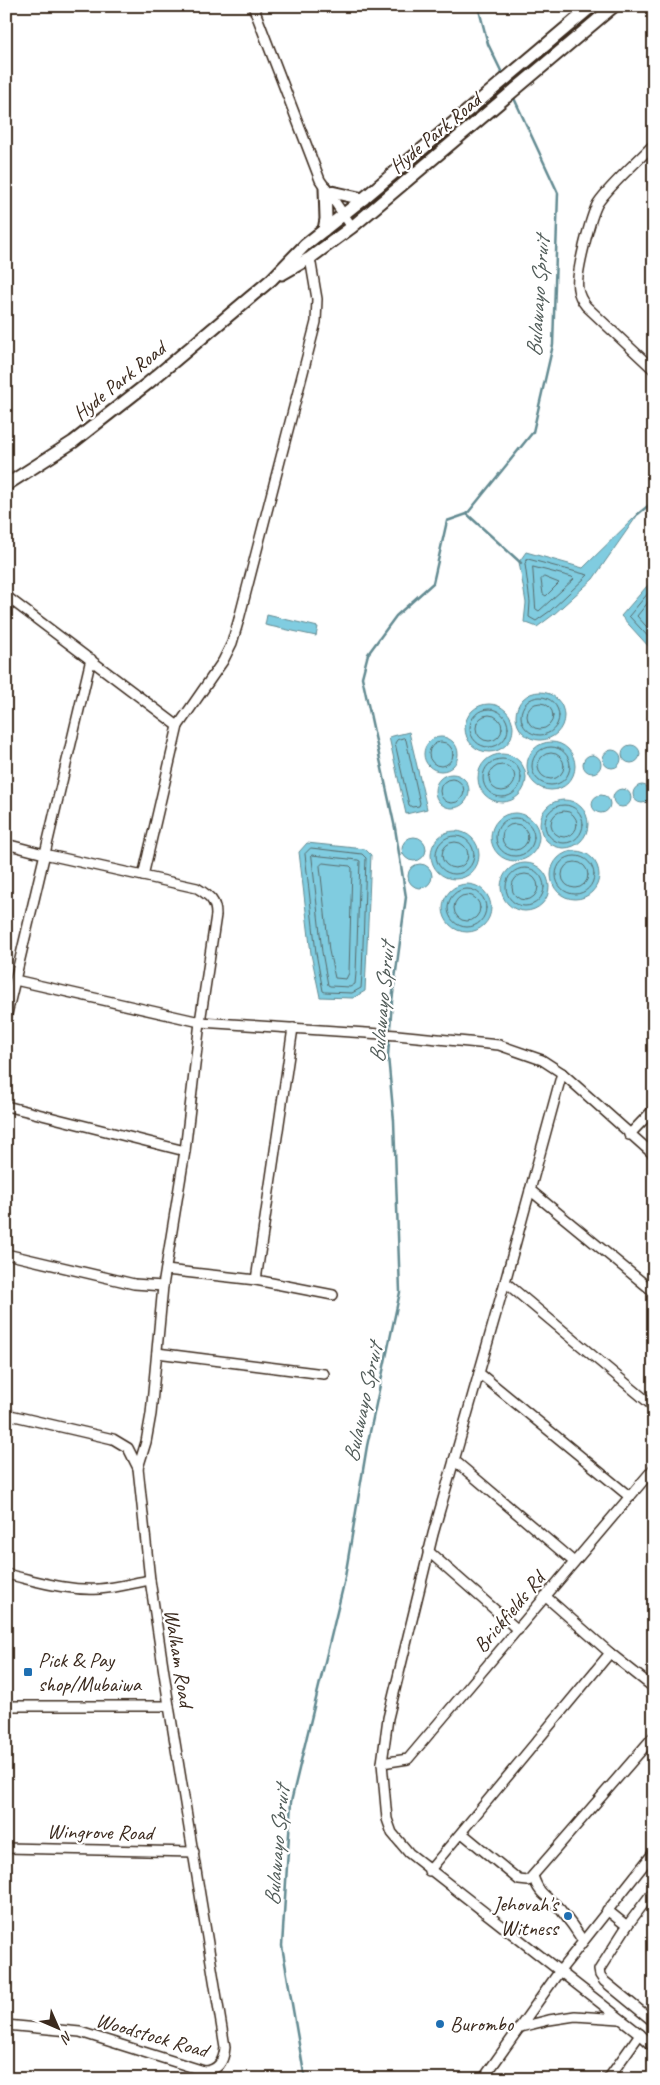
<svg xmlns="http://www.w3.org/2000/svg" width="660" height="2085" viewBox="0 0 660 2085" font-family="Caveat,sans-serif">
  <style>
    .water { fill: #80cce0; stroke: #648b92 }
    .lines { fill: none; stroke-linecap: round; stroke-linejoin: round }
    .shore { stroke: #576b6c; stroke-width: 1 }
    .stream { stroke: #648b92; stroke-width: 2.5 }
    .street-casing { stroke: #3b2a1e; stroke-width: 12 }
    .secondary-casing { stroke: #3b2a1e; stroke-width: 15 }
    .street { stroke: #fff; stroke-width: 9 }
    .secondary { stroke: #fff; stroke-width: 11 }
    .poi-dot { fill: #1f6fb2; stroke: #fff; stroke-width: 2 }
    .labels { text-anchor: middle; stroke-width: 4.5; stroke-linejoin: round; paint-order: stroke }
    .street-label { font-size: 21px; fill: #3b2a1e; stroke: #fff }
    .poi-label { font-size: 21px; fill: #3b2a1e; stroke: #fff; text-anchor: start }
    .water-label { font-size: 22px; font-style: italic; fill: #505b58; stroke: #fff }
  </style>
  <rect width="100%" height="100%" fill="#fff"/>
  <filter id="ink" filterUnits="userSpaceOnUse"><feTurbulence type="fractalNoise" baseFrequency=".02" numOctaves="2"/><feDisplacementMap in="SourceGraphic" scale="10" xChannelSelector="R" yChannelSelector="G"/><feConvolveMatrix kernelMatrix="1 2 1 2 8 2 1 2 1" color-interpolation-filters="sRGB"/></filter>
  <g filter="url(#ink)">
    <g class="water">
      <path d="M 639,513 L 593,579 L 553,615 L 537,627 L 524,622 L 526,603 L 519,562 L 526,552 L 583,568 Z"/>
      <path d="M 654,578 L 654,648 L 650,648 L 621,616 Z"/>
      <path d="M 267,615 L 318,627 L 316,636 L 265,625 Z"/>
      <circle cx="540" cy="716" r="24"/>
      <circle cx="489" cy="728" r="24"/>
      <path d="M 409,732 L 427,809 L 406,814 L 389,737 Z"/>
      <circle cx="441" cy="754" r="17"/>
      <circle cx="551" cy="766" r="24"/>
      <circle cx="631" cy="754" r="9"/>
      <circle cx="612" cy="759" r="9"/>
      <circle cx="502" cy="778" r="24"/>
      <circle cx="592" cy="764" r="9"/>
      <circle cx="452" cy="791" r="17"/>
      <circle cx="642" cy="794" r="9"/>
      <circle cx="622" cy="798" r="9"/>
      <circle cx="601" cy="804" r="9"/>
      <circle cx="564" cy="824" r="24"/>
      <circle cx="515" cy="837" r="24"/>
      <circle cx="455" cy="855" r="24"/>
      <circle cx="414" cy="849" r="12"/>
      <path d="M 307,843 L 365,849 L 371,855 L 365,991 L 353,998 L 320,997 L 311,954 L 299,852 Z"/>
      <circle cx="575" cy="875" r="24"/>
      <circle cx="525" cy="887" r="24"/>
      <circle cx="420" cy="876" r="12"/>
      <circle cx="467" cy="908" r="24"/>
    </g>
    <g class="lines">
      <g class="shore">
        <path d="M 528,559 L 588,575 L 550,611 L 536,621 L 529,617 L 530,602 L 525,564 Z"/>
        <path d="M 533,567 L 572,577 L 574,579 L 539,611 L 536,609 Z"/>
        <path d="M 544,577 L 559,583 L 546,596 L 543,594 L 541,580 Z"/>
        <path d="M 654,586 L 629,616 L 654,643"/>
        <path d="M 654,595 L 637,616 L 654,635"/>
        <circle cx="540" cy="716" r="19"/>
        <circle cx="540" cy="716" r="13"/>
        <circle cx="489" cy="728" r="19"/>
        <circle cx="489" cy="728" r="13"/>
        <path d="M 404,738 L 406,740 L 420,803 L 419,806 L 412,807 L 409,805 L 395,743 L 397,740 Z"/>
        <circle cx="441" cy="754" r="12"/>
        <circle cx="551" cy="766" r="19"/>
        <circle cx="551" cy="766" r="13"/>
        <circle cx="502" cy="778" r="19"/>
        <circle cx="502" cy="778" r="13"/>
        <circle cx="452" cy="791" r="12"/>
        <circle cx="564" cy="824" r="19"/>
        <circle cx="564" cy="824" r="13"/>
        <circle cx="515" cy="837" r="19"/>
        <circle cx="515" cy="837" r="13"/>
        <circle cx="455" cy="855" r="19"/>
        <circle cx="455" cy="855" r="13"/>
        <path d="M 311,848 L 362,854 L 366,858 L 362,974 L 361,988 L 352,993 L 325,992 L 323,991 L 316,953 L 305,854 Z"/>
        <path d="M 312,855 L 358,860 L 360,861 L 356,973 L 355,984 L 350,987 L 330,986 L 328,985 L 322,952 Z"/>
        <circle cx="575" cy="875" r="19"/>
        <circle cx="575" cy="875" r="13"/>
        <path d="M 323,863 L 350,866 L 352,868 L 349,973 L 346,979 L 335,978 L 329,951 L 320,866 Z"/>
        <circle cx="525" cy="887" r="19"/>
        <circle cx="525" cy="887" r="13"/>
        <circle cx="467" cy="908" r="19"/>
        <circle cx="467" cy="908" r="13"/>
      </g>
      <g class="stream">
        <path d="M 478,6 L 488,44 L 503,75"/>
        <path d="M 467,514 L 521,563"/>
        <path d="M 638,514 L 654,501"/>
        <path d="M 305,2079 L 282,1946 L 291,1802 L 344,1583 L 367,1446 L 400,1292 L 394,1121 L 388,1056 L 392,1001 L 406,897 L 395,828 L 362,677 L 368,654 L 396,616 L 433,583 L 447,521 L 467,514 L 533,432 L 553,345 L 558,193 L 513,96"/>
      </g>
      <g class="street-casing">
        <g id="street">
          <path d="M 253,6 L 320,180 L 352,227"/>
          <path d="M 654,144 C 638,161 610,185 598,203 C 591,215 575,275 578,289 C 579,296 582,301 586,306 L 654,370"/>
          <path d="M 6,596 L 178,726"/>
          <path d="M 6,844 L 44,854 L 197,888 C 210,896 216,901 216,915 L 200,1022 L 185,1151 L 163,1286 L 151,1414 L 146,1442 L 138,1468"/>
          <path d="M 143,876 L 178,726 L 223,661 L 232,643 L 239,619 L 316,322 L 317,299 L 310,258"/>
          <path d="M 15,980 L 200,1022 L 397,1035 L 499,1045 L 542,1060 L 562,1073 L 654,1155"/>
          <path d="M 6,1018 L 91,659"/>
          <path d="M 562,1073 L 505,1282 L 433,1534 L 388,1718 L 382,1763 L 387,1819 L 392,1833 L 409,1853 L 640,2034 L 654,2047"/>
          <path d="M 6,1106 L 185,1151"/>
          <path d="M 629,1135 L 654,1109"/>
          <path d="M 530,1190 L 654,1292"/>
          <path d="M 6,1254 L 134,1284 L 163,1286"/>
          <path d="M 166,1270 L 256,1280 L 333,1295"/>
          <path d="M 256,1280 L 293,1028"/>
          <path d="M 505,1282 L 654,1407"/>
          <path d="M 157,1353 L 324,1374"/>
          <path d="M 479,1373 L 630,1497"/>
          <path d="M 6,1414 L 113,1439 L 128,1448 L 138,1468 L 150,1580 L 169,1706 L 225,2047 C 224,2060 219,2071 204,2071 L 80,2032 L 6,2025"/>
          <path d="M 454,1460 L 574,1562"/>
          <path d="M 428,1551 L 518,1630"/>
          <path d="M 6,1574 C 37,1581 67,1591 99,1589 C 116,1588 133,1583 150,1580"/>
          <path d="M 545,1596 L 610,1653 L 654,1688"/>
          <path d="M 6,1706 L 169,1706"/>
          <path d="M 382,1763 L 408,1759 L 654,1468"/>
          <path d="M 462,1833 L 519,1880 L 528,1881 L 654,1736"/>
          <path d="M 6,1848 L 194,1852"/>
          <path d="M 429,1871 L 610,1653"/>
          <path d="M 533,1876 C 540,1897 547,1895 560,1909 C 568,1919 576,1930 583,1941"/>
          <path d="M 654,1890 L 627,1926 L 599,1970 L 600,1975 L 604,1981 L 654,2022"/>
          <path d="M 607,1910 L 627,1926"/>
          <path d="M 521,2027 L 549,2020 L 575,2016 L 620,2019"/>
          <path d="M 483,2079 L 559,1972 L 654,1852"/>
          <path d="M 608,2079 L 640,2034"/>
        </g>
      </g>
      <g class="secondary-casing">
        <g id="secondary">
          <path d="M 327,191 L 363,199"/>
          <path d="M 324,230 L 326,219 L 325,188"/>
          <path d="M 282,274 L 310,258 L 352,227 L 614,6"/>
          <path d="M 6,485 L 73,442 L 147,384 L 272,279 L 305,245 L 363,199 L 592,6"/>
        </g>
      </g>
      <use href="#street" class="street"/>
      <use href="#secondary" class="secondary"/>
    </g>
  </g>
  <g class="poi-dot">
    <rect x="23" y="1667" width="10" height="10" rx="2.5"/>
    <circle cx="568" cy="1916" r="5"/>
    <circle cx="440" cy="2024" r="5"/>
  </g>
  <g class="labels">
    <g class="street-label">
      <text transform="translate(435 133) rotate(-40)" y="7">Hyde Park Road</text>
      <text transform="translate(119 381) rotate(-39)" y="7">Hyde Park Road</text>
      <text transform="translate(509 1612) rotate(-50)" y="7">Brickfields Rd</text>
      <text transform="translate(179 1658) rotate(81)" y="7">Walham Road</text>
      <text transform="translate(100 1832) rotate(1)" y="7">Wingrove Road</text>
      <text transform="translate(152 2035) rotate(16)" y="7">Woodstock Road</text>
    </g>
    <g class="poi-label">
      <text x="38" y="1667">Pick &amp; Pay<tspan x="38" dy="24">shop/Mubaiwa</tspan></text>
      <text x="558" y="1911" text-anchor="end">Jehovah's<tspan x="558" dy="24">Witness</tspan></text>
      <text x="450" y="2031">Burombo</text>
    </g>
    <g class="water-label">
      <text transform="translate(537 297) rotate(-86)" y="8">Bulawayo Spruit</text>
      <text transform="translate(381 1003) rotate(-85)" y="8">Bulawayo Spruit</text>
      <text transform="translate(362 1403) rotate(-78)" y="8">Bulawayo Spruit</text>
      <text transform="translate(276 1846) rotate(-85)" y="8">Bulawayo Spruit</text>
    </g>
  </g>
  <rect width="660" height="2085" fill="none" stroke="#fff" stroke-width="25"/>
  <rect x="12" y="12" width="635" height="2060" fill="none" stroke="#3b2a1e" stroke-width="2" filter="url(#ink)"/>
  <g transform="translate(58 2028) rotate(135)" stroke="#ffffff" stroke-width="4" paint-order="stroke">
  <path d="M0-4L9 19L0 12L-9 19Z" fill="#3b2a1e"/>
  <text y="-8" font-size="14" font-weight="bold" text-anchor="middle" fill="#3b2a1e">N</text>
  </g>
</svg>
